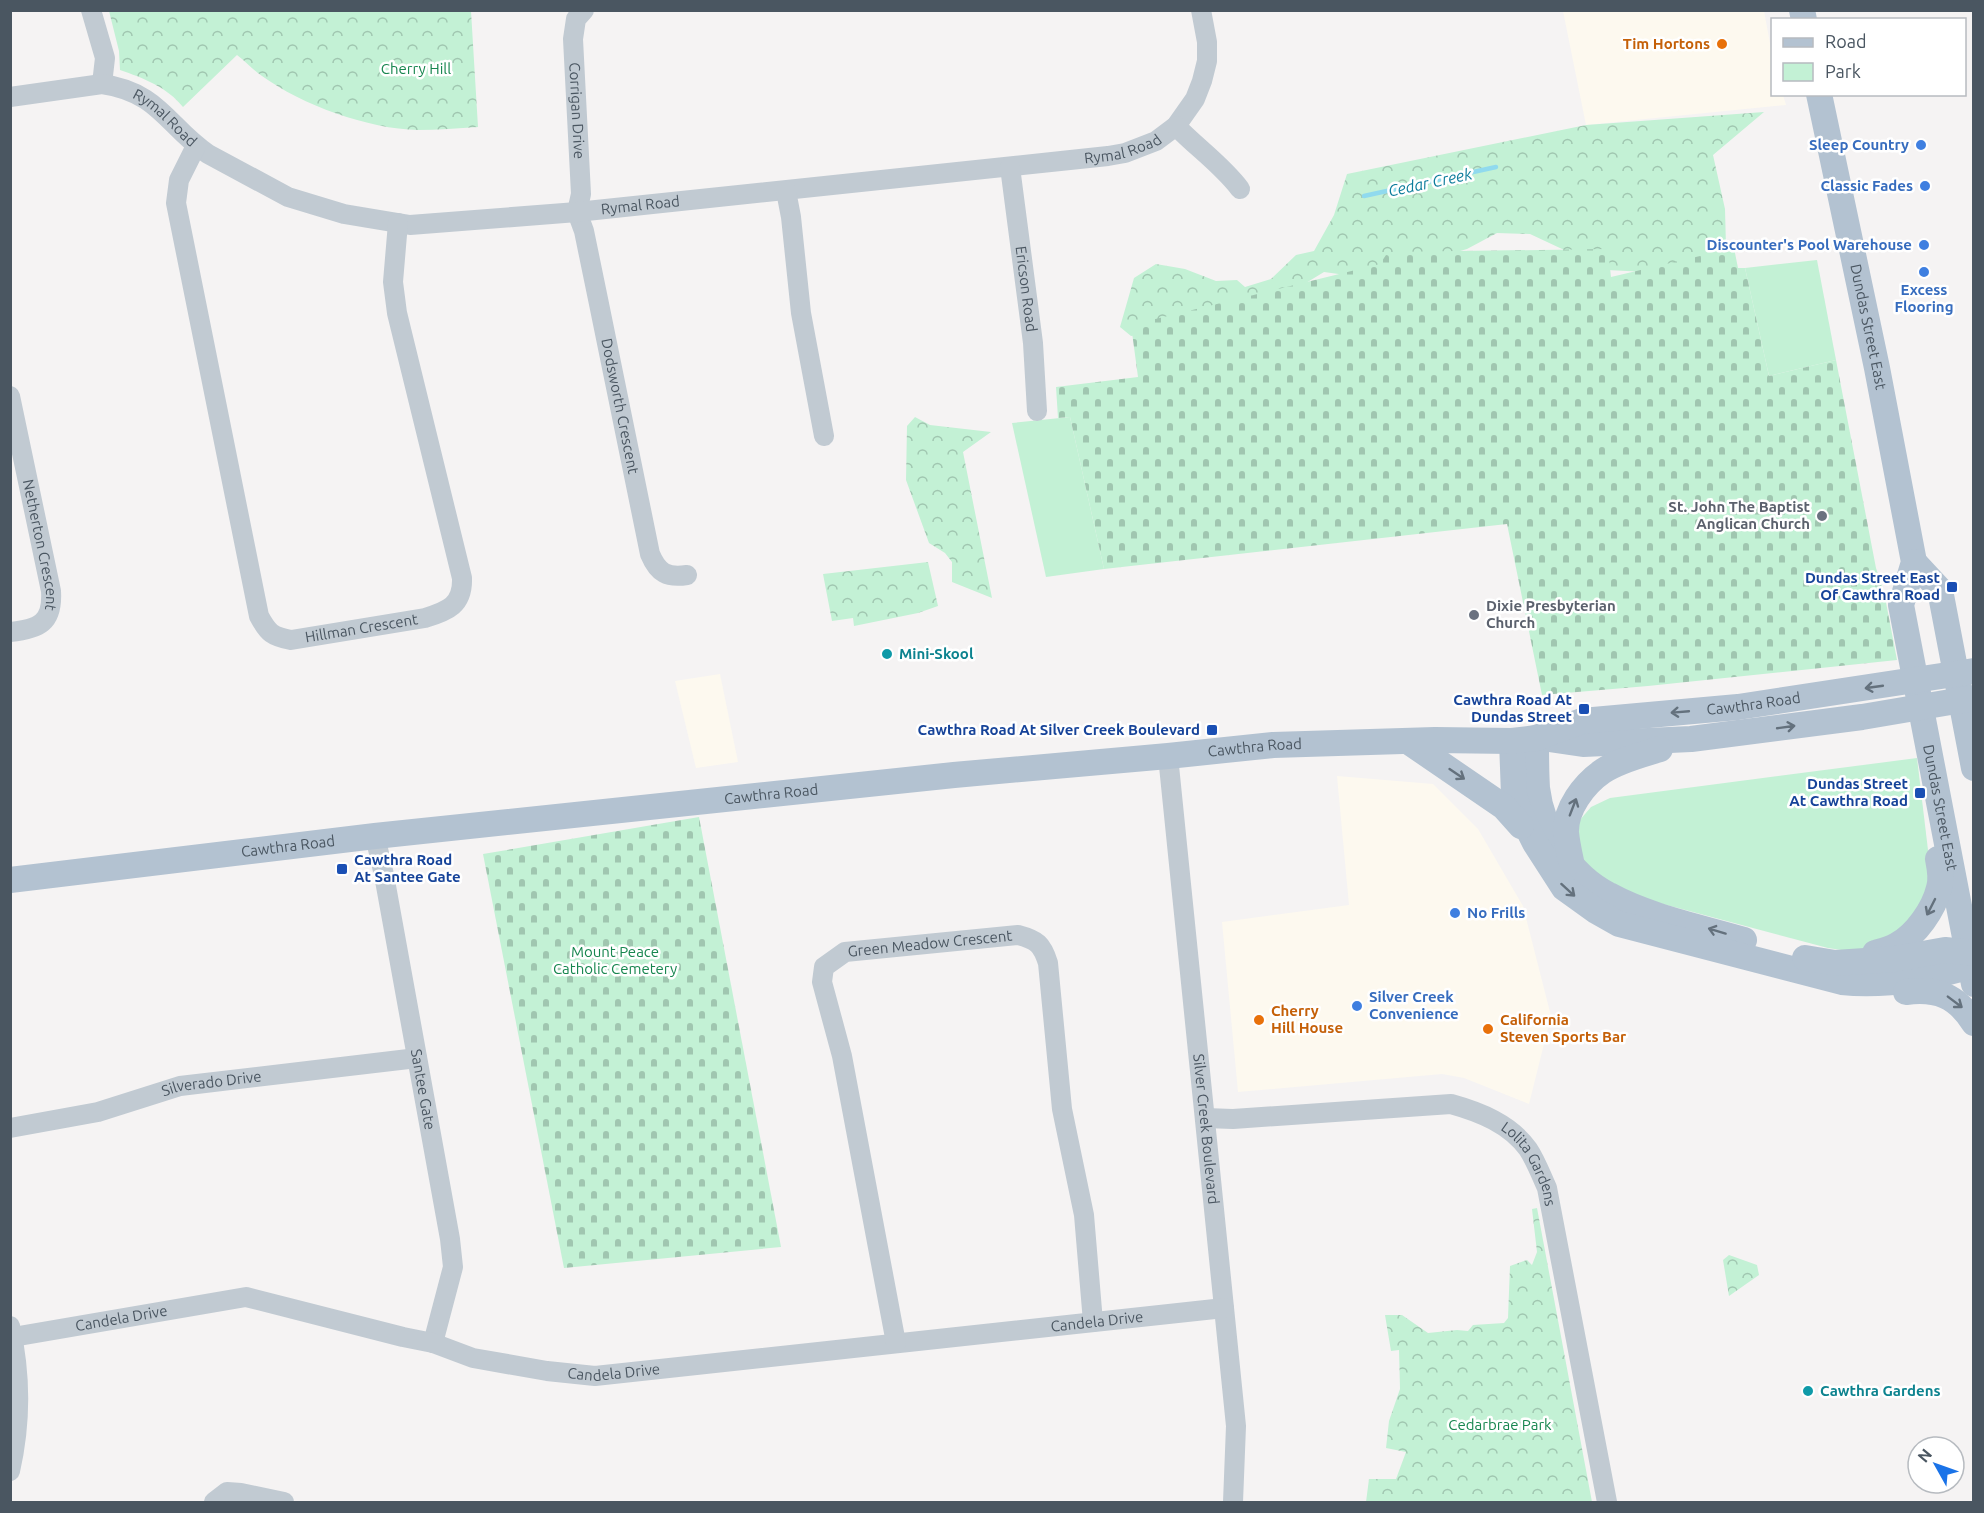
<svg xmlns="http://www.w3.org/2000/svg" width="1984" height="1513" viewBox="0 0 1984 1513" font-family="Ubuntu,sans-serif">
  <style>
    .commercial { fill: #fdf9ef }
    .green { fill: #c3f1d5 }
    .forest { fill: url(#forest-crowns) }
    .cemetery { fill: url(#cemetery-stones) }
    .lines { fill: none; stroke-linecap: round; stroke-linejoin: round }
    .stream { stroke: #90daee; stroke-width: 4.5 }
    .minor { stroke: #c1cad2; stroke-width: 20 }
    .major { stroke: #b3c2d1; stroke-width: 26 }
    .oneway { stroke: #64717d }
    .food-dot { fill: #e8710a; stroke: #fff; stroke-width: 2 }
    .shop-dot { fill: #3f7fe0; stroke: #fff; stroke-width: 2 }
    .worship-dot { fill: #6b7280; stroke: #fff; stroke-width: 2 }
    .transit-dot { fill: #1a4fb4; stroke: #fff; stroke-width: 2 }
    .culture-dot { fill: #0f9aa8; stroke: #fff; stroke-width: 2 }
    .labels { text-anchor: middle; stroke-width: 5; stroke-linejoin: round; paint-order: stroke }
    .food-label { font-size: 15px; font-weight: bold; fill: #c56008; stroke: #fff; text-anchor: start }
    .park-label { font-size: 15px; fill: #17864f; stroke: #fff }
    .street-label { font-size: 15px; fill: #4a5661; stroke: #fff }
    .shop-label { font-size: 15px; font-weight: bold; fill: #366cbe; stroke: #fff; text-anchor: end }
    .worship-label { font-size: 15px; font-weight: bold; fill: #5b616d; stroke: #fff; text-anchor: end }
    .transit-label { font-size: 15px; font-weight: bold; fill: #164399; stroke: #fff; text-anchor: end }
    .culture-label { font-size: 15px; font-weight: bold; fill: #0d838f; stroke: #fff; text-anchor: start }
    .water-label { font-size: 16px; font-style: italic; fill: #0c7c9b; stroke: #fff }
  </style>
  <defs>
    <pattern id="forest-crowns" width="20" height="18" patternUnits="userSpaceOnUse" patternTransform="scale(1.5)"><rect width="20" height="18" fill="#c3f1d5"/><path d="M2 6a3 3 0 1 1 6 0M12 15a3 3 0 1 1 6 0" fill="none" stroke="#a0c6b0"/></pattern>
    <pattern id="cemetery-stones" width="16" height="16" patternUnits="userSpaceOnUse" patternTransform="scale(1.5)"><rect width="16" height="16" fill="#c3f1d5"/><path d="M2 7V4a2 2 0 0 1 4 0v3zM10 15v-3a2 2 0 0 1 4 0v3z" fill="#a0c6b0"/></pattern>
  </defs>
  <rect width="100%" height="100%" fill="#f5f3f3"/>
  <g class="commercial">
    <path d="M 1563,11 L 1764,11 L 1772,54 L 1772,94 L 1783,95 L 1786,105 L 1586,125 Z"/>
    <path d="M 720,674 L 738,762 L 696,768 L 675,681 Z"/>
    <path d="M 1337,776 L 1433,784 L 1478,829 L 1523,906 L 1551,1016 L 1529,1104 L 1464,1078 L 1442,1074 L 1238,1092 L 1222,922 L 1349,905 Z"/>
  </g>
  <g class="green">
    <path d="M 1817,260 L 1836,360 L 1769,376 L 1745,268 Z"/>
    <path d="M 1070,417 L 1104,569 L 1046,577 L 1012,423 Z"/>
    <path d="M 1917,758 L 1931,875 L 1916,919 L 1872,948 L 1848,951 L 1828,948 L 1633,896 L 1609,886 L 1580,858 L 1575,838 L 1579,821 L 1591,807 L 1610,798 Z"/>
  </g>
  <g class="forest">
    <path d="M 109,11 L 471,11 L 478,127 C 458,128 438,130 418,130 C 368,129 302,105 262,76 C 253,70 246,62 237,55 L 183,107 C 167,87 143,78 120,70 L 119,51 Z"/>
    <path d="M 1764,112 L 1713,155 L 1725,209 L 1726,247 L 1696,271 L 1646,272 L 1607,270 L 1530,234 L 1497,233 L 1467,249 L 1426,261 L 1353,276 L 1324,272 L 1296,289 L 1154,333 L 1131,336 L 1120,327 L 1134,278 L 1156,264 L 1185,269 L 1216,281 L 1237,280 L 1245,287 L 1271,279 L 1296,255 L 1314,251 L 1334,215 L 1347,174 L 1586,125 Z"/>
    <path d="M 915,417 L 930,425 L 991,432 L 963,452 L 992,598 L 952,582 L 952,562 L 945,553 L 929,543 L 906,480 L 907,426 Z"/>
    <path d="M 928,562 L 938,606 L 918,613 L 854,626 L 853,618 L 832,621 L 823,574 Z"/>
    <path d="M 1537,1208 L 1592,1502 L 1366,1502 L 1369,1479 L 1396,1479 L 1406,1452 L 1386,1448 L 1389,1421 L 1400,1389 L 1399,1350 L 1391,1351 L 1385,1315 L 1402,1315 L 1428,1333 L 1457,1330 L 1468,1331 L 1473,1325 L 1504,1323 L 1508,1318 L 1510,1266 L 1527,1260 L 1532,1265 L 1537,1252 L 1532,1209 Z"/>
    <path d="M 1729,1255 L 1757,1265 L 1759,1275 L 1729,1296 L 1723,1260 Z"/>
  </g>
  <g class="cemetery">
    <path d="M 1734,248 L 1738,268 L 1745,268 L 1769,376 L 1836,360 L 1876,568 L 1884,592 L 1897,660 L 1648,686 L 1542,695 L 1507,524 L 1104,569 L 1070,417 L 1058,418 L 1056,387 L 1138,377 L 1131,325 L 1380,264 L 1388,252 L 1608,249 L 1611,277 Z"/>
    <path d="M 699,817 L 781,1247 L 564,1268 L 483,854 Z"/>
  </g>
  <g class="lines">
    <path class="stream" d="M 1364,196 L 1496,167"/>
    <g class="minor">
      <path d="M 91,10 L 105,58 L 102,84"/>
      <path id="s1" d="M 584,10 L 576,19 L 573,39 L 581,194 L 577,212 L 584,231 L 598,299 L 650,554 C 658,573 667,578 687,575"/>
      <path id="s2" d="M 10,97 L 102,84 C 159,92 168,127 208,154 L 288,197 L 344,214 L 410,225 L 577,212 L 1108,156 L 1125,153 L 1156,141 L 1176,126 L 1195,99 L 1202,81 L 1207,61 L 1207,42 L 1201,10"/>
      <path d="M 1176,126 C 1197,148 1222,165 1240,189"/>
      <path id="s3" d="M 196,146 L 179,180 L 176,203 L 259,616 C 268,633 272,636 291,640 L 425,618 C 448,611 463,605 462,578 L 397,313 L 393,282 L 398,223"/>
      <path id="s4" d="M 1010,167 L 1033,343 L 1037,411"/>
      <path d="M 786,191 L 791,217 L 801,313 L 824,436"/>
      <path id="s5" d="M 10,396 L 51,591 C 53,623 39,629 10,632"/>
      <path id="s6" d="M 1168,756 L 1236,1426 L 1233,1502"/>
      <path id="s7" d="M 375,836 L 384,875 L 450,1239 L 453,1267 L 433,1343"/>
      <path id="s8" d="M 1205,1118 L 1233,1119 L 1451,1104 C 1480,1112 1510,1124 1528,1149 C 1536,1161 1541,1175 1547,1188 L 1607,1502"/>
      <path id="s9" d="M 10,1128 L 98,1112 L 180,1086 L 417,1058"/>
      <path d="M 10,1326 C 21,1375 21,1423 10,1471"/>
      <path id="s10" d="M 13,1337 L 246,1297 L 403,1337 L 433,1343 L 473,1358 L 547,1371 L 595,1376 L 1224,1308"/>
      <path id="s11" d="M 896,1343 L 842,1056 L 822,982 L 824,967 L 845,952 L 1018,935 C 1037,940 1042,944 1048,963 L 1062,1109 L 1084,1215 L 1093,1322"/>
      <path d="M 214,1502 L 227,1492 L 241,1493 L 284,1502"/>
    </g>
    <g class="major">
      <path d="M 1802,10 L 1804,20"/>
      <path id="s12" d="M 1819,94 L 1877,368 L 1914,562 L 1901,605 L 1974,984"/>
      <path d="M 1914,562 L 1940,590 L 1974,768"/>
      <path d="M 1536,738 C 1536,754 1536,772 1537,788 C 1542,831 1570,875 1609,895 C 1649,917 1700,927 1744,940"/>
      <path d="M 1542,738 L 1583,744 L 1691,739 L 1862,717 L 1974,698"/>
      <path d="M 1512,741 L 1514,795 L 1520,813 L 1535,843 L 1564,888 L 1596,911 L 1619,924 L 1842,982 C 1886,987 1931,978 1974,965"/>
      <path d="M 1409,742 L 1504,807 L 1521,826"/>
      <path d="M 1571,861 C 1569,852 1567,842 1566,833 C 1565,809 1584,784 1603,771 C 1620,760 1641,755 1660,749"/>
      <path id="s13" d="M 10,880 L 375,836 L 954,775 L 1168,756 L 1273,745 L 1435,740 L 1512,741 L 1536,738 L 1582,721 L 1738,707 L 1974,671"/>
      <path d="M 1875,953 C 1882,951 1890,949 1897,945 C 1916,935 1934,909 1939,888 C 1942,878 1940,869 1938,859"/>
      <path d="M 1805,958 L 1835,963 L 1895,959 L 1945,950 L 1974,953"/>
      <path d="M 1906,992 C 1937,988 1957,996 1974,1023"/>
    </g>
  </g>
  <defs><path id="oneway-shaft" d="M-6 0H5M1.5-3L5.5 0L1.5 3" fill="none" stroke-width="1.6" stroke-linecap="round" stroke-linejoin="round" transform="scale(1.5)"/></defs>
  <g class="oneway">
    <use href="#oneway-shaft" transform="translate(1874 687) rotate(172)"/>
    <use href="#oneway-shaft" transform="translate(1680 712) rotate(175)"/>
    <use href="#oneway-shaft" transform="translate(1786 727) rotate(-8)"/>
    <use href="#oneway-shaft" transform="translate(1457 774) rotate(34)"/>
    <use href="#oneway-shaft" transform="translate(1573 807) rotate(-69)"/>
    <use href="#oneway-shaft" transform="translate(1568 890) rotate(42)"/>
    <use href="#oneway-shaft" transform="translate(1931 907) rotate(117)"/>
    <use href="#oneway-shaft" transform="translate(1717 931) rotate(-163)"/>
    <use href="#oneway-shaft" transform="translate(1955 1002) rotate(37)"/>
  </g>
  <g class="food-dot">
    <circle cx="1722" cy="44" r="6"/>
    <circle cx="1259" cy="1020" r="6"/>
    <circle cx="1488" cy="1029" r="6"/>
  </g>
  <g class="shop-dot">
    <circle cx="1921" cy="145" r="6"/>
    <circle cx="1925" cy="186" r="6"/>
    <circle cx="1924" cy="245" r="6"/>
    <circle cx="1924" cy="272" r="6"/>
    <circle cx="1455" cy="913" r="6"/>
    <circle cx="1357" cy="1006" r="6"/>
  </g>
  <g class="worship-dot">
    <circle cx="1822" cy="516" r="6"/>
    <circle cx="1474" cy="615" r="6"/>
  </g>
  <g class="transit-dot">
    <rect x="1946" y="581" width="12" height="12" rx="3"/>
    <rect x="1578" y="703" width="12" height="12" rx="3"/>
    <rect x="1206" y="724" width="12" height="12" rx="3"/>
    <rect x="1914" y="787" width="12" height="12" rx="3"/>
    <rect x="336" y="863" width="12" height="12" rx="3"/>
  </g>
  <g class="culture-dot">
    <circle cx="887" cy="654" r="6"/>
    <circle cx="1808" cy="1391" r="6"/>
  </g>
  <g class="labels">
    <g class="food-label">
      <text x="1710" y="49" text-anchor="end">Tim Hortons</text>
      <text x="1271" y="1016">Cherry<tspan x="1271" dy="17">Hill House</tspan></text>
      <text x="1500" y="1025">California<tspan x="1500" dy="17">Steven Sports Bar</tspan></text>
    </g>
    <g class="park-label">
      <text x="416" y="74">Cherry Hill</text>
      <text x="615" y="957">Mount Peace<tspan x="615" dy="17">Catholic Cemetery</tspan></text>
      <text x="1500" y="1430">Cedarbrae Park</text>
    </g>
    <g class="street-label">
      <text dy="5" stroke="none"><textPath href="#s1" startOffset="104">Corrigan Drive</textPath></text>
      <text dy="5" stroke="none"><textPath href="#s2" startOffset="166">Rymal Road</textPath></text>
      <text dy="5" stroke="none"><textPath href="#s2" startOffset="1156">Rymal Road</textPath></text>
      <text dy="5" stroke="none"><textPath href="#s2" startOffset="670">Rymal Road</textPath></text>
      <text dy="5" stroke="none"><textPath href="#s4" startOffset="123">Ericson Road</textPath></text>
      <text dy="5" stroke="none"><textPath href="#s12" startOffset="238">Dundas Street East</textPath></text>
      <text dy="5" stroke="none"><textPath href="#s1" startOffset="405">Dodsworth Crescent</textPath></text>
      <text dy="5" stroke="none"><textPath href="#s5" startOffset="152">Netherton Crescent</textPath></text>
      <text dy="5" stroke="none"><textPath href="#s3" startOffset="596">Hillman Crescent</textPath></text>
      <text dy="5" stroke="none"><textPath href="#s13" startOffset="1755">Cawthra Road</textPath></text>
      <text dy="5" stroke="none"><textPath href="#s13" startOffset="1252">Cawthra Road</textPath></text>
      <text dy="5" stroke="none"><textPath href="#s13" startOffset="766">Cawthra Road</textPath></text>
      <text dy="5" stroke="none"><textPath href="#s12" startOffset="729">Dundas Street East</textPath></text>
      <text dy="5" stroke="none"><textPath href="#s13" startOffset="280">Cawthra Road</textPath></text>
      <text dy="5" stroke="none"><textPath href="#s11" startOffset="495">Green Meadow Crescent</textPath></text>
      <text dy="5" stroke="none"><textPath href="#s9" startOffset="207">Silverado Drive</textPath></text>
      <text dy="5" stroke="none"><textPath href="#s7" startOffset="258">Santee Gate</textPath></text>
      <text dy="5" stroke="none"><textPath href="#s6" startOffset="375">Silver Creek Boulevard</textPath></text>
      <text dy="5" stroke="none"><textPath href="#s8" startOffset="351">Lolita Gardens</textPath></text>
      <text dy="5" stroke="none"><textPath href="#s10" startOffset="110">Candela Drive</textPath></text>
      <text dy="5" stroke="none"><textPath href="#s10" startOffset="1100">Candela Drive</textPath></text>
      <text dy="5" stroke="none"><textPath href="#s10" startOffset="614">Candela Drive</textPath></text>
    </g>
    <g class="shop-label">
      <text x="1909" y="150">Sleep Country</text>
      <text x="1913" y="191">Classic Fades</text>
      <text x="1912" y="250">Discounter's Pool Warehouse</text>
      <text x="1924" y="295" text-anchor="middle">Excess<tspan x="1924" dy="17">Flooring</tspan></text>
      <text x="1467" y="918" text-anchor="start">No Frills</text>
      <text x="1369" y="1002" text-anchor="start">Silver Creek<tspan x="1369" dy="17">Convenience</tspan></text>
    </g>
    <g class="worship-label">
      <text x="1810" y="512">St. John The Baptist<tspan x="1810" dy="17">Anglican Church</tspan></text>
      <text x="1486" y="611" text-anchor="start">Dixie Presbyterian<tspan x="1486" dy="17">Church</tspan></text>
    </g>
    <g class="transit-label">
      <text x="1940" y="583">Dundas Street East<tspan x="1940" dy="17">Of Cawthra Road</tspan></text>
      <text x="1572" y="705">Cawthra Road At<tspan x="1572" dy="17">Dundas Street</tspan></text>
      <text x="1200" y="735">Cawthra Road At Silver Creek Boulevard</text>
      <text x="1908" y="789">Dundas Street<tspan x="1908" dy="17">At Cawthra Road</tspan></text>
      <text x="354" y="865" text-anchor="start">Cawthra Road<tspan x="354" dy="17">At Santee Gate</tspan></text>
    </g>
    <g class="culture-label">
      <text x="899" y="659">Mini-Skool</text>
      <text x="1820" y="1396">Cawthra Gardens</text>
    </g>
    <g class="water-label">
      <text transform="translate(1430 182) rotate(-12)" y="6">Cedar Creek</text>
    </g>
  </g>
  <rect width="1984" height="1513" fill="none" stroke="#4a5661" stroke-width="24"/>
  <rect x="1771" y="18" width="195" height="78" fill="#ffffff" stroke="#b7bbc0" stroke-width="1.5"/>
  <rect x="1783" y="38" width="30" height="9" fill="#b3c2d1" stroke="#b7bbc0" stroke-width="1.5"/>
  <text x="1825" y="48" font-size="18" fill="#4a5661">Road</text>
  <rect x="1783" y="63" width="30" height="18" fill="#c3f1d5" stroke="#b7bbc0" stroke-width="1.5"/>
  <text x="1825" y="78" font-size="18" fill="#4a5661">Park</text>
  <g transform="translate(1936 1465) rotate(310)"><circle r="28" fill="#ffffff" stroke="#b7bbc0" stroke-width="1.5"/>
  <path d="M0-4.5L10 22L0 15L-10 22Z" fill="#1a73e8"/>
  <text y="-9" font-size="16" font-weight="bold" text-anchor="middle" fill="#4a5661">N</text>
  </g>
</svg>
